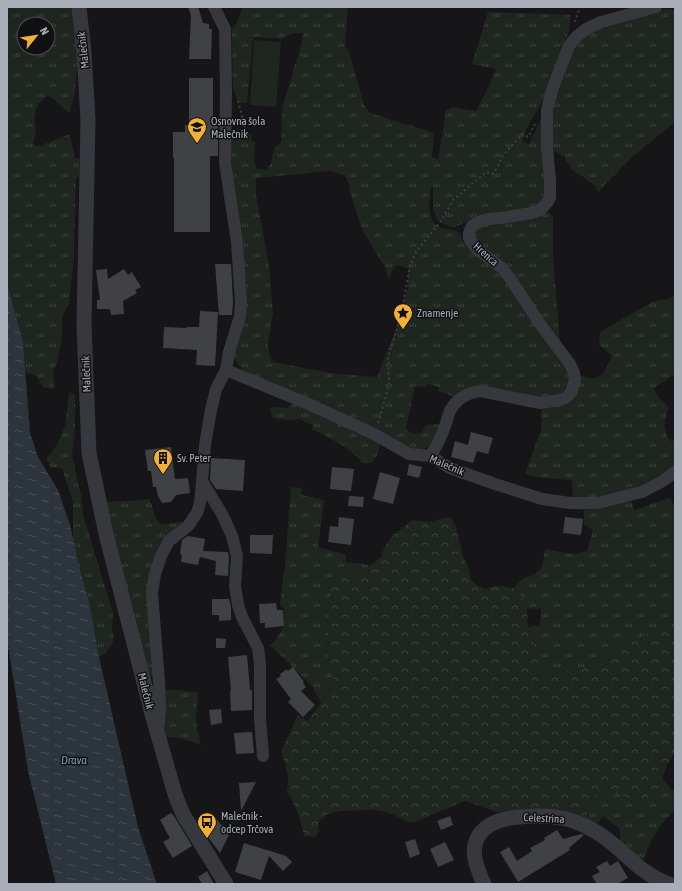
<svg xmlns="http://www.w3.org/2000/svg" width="682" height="891" viewBox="0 0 682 891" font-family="'Asap Condensed',sans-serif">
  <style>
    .grass { fill: url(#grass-tufts); fill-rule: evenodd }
    .forest { fill: url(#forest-crowns) }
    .pitch { fill: #1e261f }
    .water { fill: url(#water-ripples) }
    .building { fill: #404145 }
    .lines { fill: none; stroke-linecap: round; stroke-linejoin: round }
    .path { stroke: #3d3f44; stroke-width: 2; stroke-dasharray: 2 3; stroke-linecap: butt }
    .minor { stroke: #37383d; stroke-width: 12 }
    .tertiary { stroke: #37383d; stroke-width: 15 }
    .labels { text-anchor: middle; stroke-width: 3; stroke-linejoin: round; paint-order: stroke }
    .street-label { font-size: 11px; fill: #a8adb8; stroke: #111113 }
    .poi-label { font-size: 11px; fill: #a8adb8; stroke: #111113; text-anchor: start }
    .water-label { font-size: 12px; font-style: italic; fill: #7f9bb3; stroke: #111113 }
  </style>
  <defs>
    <pattern id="grass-tufts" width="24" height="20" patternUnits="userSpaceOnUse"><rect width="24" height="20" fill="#1e261f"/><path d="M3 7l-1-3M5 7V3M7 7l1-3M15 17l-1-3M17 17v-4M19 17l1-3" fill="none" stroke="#3c433d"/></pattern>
    <pattern id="forest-crowns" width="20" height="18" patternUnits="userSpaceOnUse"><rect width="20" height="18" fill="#1e261f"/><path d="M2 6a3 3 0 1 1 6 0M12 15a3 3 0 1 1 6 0" fill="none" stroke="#3c433d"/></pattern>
    <pattern id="water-ripples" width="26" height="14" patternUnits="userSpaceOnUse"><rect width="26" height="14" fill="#2c353c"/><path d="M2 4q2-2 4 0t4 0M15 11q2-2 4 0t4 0" fill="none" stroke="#485056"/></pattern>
  </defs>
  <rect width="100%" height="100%" fill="#161618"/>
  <g class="grass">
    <path d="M 7,7 L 72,7 L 79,60 L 77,66 L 75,93 L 69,113 L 51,97 L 47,96 L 42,100 L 36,108 L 34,120 L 36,134 L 33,142 L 35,146 L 42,145 L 70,134 L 75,159 L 79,158 L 79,176 L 76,178 L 74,257 L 69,304 L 62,316 L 62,337 L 57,363 L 53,371 L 54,389 L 43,387 L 36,375 L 26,373 L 23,342 L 7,283 ZM 24,24 L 48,24 L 48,48 L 24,48 Z"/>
    <path d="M 243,7 L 348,7 L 345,46 L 349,52 L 364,105 L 370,113 L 434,133 L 432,157 L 438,159 L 444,126 L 445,111 L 452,107 L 476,111 L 486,92 L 496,69 L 472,64 L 488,12 L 571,15 L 569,31 L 546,96 L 533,117 L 526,130 L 522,141 L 529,144 L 541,119 L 543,121 L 546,193 L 542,202 L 537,207 L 478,217 L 455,227 L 451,227 L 444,224 L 438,220 L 434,213 L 433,202 L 433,187 L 431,187 L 429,205 L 430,213 L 432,220 L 434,224 L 441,228 L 457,231 L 460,234 L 463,241 L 475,251 L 499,270 L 571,374 L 566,391 L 556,398 L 544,399 L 509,393 L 454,400 L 452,396 L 438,391 L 439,387 L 428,384 L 426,387 L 415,386 L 406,428 L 408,431 L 415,434 L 421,433 L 426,425 L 439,424 L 442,422 L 433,444 L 420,451 L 408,450 L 243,370 L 233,358 L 240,335 L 235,205 L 229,138 L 250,132 L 252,142 L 255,142 L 254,160 L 257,169 L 267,169 L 271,163 L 274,148 L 281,143 L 282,108 L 300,49 L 303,33 L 291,34 L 282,39 L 253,37 L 247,103 L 238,102 L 233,87 L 232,29 L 236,24 ZM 331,171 L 344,175 L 349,183 L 350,192 L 362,229 L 384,266 L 389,280 L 393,268 L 398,265 L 408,269 L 408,289 L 404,301 L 399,309 L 397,327 L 377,377 L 330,373 L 273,362 L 269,353 L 268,343 L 273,313 L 269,265 L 256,195 L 256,178 Z"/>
    <path d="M 668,9 L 675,10 L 675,122 L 632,157 L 598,192 L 596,187 L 582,176 L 573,171 L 564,157 L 557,152 L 549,151 L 551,114 L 567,59 L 584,36 L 601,27 L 662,10 Z"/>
    <path d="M 546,210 L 553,217 L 553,255 L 560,344 L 475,244 L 472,232 L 475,228 Z"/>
    <path d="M 675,295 L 675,374 L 654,388 L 656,394 L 669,408 C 663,421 663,429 670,441 L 675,440 L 675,468 L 642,488 L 592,498 L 573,499 L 572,480 L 535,477 L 525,474 L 541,430 L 542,406 L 573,397 L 579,388 L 580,375 C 601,384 604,373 612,356 L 599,345 L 600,332 L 654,301 L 668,299 Z"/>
    <path d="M 69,392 L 75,394 L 75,430 L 72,454 L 82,500 L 83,515 L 113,613 L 112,630 L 114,638 L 111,646 L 105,654 L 99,657 L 89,601 L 81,574 L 73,542 L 73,502 L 62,468 L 51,467 L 46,459 L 57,445 L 65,426 Z"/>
    <path d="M 294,403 L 379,443 C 380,451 377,456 371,463 L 362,463 C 351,447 329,438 312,429 L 313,425 L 299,419 L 290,420 L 277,419 L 272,417 L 270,410 L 271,407 L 287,408 Z"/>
    <path d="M 291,487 L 301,488 L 302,495 L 324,500 L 318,547 L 346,555 L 346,562 L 370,565 L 365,569 L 325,638 L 332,675 L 336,682 L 321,702 L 312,686 L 271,646 L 284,627 L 284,609 L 280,605 L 285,565 Z"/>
    <path d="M 631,498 L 634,510 L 670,498 L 675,507 L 675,620 L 618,649 L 608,662 L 603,665 L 548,674 L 541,672 L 539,668 L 539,657 L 528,627 L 540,626 L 541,609 L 527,608 L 519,592 L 512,589 L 525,577 L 533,575 L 542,568 L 545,549 L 572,554 L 587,551 L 593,530 L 584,524 L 584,508 Z"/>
    <path d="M 150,499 C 152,505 155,522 162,524 C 168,525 176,522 182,522 L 182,527 L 157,558 L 154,675 L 147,677 L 105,502 L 143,500 Z"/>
    <path d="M 163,690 L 179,690 L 198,693 L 196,718 L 197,729 L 201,745 C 190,740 177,737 166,737 L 163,715 Z"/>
    <path d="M 662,779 L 675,793 L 675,809 L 659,827 L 650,843 L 643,861 L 620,841 L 620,829 L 603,816 L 596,825 L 585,819 L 593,797 L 603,788 L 613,790 L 628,799 L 658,791 Z"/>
  </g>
  <path class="forest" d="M 450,517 L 455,524 L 463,556 L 469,569 L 471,580 L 478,586 L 485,589 L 494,586 L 503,586 L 514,589 L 519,592 L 527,608 L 528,627 L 539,657 L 539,668 L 541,672 L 548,674 L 603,665 L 608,662 L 618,649 L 675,620 L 675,751 L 672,757 L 667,765 L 658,791 L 645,798 L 628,799 L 613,790 L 603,788 L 593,797 L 585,819 L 575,813 L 545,809 L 497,812 L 465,801 L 414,822 L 409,822 L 387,812 L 372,810 L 340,811 L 328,814 L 318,822 L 319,831 L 315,837 L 304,836 C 300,819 297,807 287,792 C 290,774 286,767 281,751 L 298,715 L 308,721 L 336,682 L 332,675 L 325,638 L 332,586 L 335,581 L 365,569 L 381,557 L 384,548 L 393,535 L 413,520 L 429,522 Z"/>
  <path class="pitch" d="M 254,40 L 281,42 L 276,107 L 250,105 Z"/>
  <path class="water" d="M 7,283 L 23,342 L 30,433 L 38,457 L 58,490 L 70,525 L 81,574 L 89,601 L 99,657 L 138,827 L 157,884 L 56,884 L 28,771 L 7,639 Z"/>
  <g class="building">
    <path d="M 188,7 L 198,7 L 203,23 L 209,24 L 209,29 L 212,29 L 211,59 L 189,59 L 191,16 Z"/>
    <path d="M 189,78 L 213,78 L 213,123 L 218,123 L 218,156 L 210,156 L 210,232 L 174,232 L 174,158 L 173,158 L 173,132 L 185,132 L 185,125 L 189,125 Z"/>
    <path d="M 215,264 L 231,264 L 233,302 L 232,315 L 219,315 Z"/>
    <path d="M 107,269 L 108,279 L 124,269 L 128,275 L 132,272 L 141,287 L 135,290 L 137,293 L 123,301 L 124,314 L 111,315 L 110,309 L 97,309 L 97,300 L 100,300 L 96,270 Z"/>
    <path d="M 200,311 L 218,312 L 215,366 L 196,365 L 197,350 L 163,348 L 164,327 L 186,328 L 187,327 L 199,327 Z"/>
    <path d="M 471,432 L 493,438 L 488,454 L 477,451 L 473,463 L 451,457 L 455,441 L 468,445 Z"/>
    <path d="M 171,447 L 175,479 L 188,478 L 190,493 L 176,495 L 171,502 L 162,503 L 158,496 L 156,487 L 153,487 L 151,471 L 148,471 L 145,450 Z"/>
    <path d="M 211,458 L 245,460 L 243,491 L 216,489 L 210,480 Z"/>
    <path d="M 409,464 L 422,467 L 419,478 L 407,475 Z"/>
    <path d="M 332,467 L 354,469 L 351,491 L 330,489 Z"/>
    <path d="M 380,472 L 400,478 L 393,504 L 373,499 Z"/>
    <path d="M 349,496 L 364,497 L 363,507 L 348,506 Z"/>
    <path d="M 339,517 L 354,519 L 351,545 L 328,542 L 330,526 L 338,527 Z"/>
    <path d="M 565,517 L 583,519 L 581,535 L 563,533 Z"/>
    <path d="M 250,535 L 273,535 L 272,554 L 250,553 Z"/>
    <path d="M 188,536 L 205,539 L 203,551 L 228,552 L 229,557 L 228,576 L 215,575 L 216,561 L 200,557 L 198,565 L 181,562 L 182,555 L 180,554 L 182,540 Z"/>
    <path d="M 212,599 L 229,599 L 231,607 L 231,620 L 219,621 L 219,615 L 212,615 Z"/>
    <path d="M 276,603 L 277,610 L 283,610 L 284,626 L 265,628 L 265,623 L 260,623 L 259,604 Z"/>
    <path d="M 216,638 L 226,639 L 225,648 L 216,648 Z"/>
    <path d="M 247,655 L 250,690 L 252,690 L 252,710 L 231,711 L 230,691 L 231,691 L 228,657 Z"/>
    <path d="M 293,667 L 304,682 L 303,683 L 306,687 L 301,691 L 315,705 L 303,717 L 288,702 L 291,699 L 276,679 L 281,676 L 280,674 L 287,669 L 288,671 Z"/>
    <path d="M 221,709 L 222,723 L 211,725 L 209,710 Z"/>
    <path d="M 252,732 L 254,753 L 236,754 L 234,733 Z"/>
    <path d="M 256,782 L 241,811 L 239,783 Z"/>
    <path d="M 171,813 L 174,816 L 192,846 L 173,858 L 163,842 L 170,838 L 160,820 Z"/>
    <path d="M 450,816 L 453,825 L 441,830 L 437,821 Z"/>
    <path d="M 215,817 L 229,835 L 220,853 L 208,837 L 201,827 Z"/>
    <path d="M 557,830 L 563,839 L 581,834 L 584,835 L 569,848 L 570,850 L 518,882 L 500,852 L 509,847 L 517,861 L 532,851 L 530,848 L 545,840 L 544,838 Z"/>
    <path d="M 415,839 L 420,854 L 410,858 L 405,842 Z"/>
    <path d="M 445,842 L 454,860 L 438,867 L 430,849 Z"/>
    <path d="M 244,843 L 286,856 L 292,862 L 283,871 L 269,856 L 261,880 L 235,872 Z"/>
    <path d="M 607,861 L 610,866 L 618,861 L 628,878 L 617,884 L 597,884 L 592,876 L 600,872 L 596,867 Z"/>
    <path d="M 207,871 L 214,884 L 202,884 L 198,877 Z"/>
  </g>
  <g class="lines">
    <g class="path">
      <path d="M 575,22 L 580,7"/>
      <path d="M 238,101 L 245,127 L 247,128"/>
      <path d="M 378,423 L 383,406 L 389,384 L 388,357 L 397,329 L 404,300 L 410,265 L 416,252 L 441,221 L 453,200 L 486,172 L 492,174 L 497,168 L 503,155 L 523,134 L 528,137 L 535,124"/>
    </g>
    <g class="minor">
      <path d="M 214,7 L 225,29 L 226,92 L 225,163 L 237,242 L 241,302 L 240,316 L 229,352 L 226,370 L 216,389 L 211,410 L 205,445 L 202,481 L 222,514 L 232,536 L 237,556 L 235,586 L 238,605 L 242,617 L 258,648 L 260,664 L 260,718 L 263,756"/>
      <path d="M 226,370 L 311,405 L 374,434 L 409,454 L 430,456 L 450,468 L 495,484 L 542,499 L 570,503 L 598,503 L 642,492 L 663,481 L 675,472"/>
      <path d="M 430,456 C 437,447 441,437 445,426 C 447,421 448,416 450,411 C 456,399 467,393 480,391 L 540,403 L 560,400 L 567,397 L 572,391 L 575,379 L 574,373 L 570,364 L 540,324 L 510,278 L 502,268 L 478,250 L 472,243 L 469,238 L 469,233 L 472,226 L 475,224 L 481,221 L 489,219 L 501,218 L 531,213 L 540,210 L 547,203 L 550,198 L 550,180 L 547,148 L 547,110 L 553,87 L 569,46 L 576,37 L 586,29 L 601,22 L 656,7"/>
      <path d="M 158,731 L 160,711 L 159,682 L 152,593 L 155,574 L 161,556 L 169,541 L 188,526 L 197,513 L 200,503 L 202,481"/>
    </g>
    <g class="tertiary">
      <path d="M 79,7 L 84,52 L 88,120 L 84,325 L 89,453 L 106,534 L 152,714 L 175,794 L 179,805 L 184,816 L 226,884"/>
      <path d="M 484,884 C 477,868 469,851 479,835 C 488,822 505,818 519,817 C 562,813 588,821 620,850 C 634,863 650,878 669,884"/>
    </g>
  </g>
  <defs>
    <g id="school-pin" transform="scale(1)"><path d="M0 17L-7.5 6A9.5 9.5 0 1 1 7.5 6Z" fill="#f2b134" stroke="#111113"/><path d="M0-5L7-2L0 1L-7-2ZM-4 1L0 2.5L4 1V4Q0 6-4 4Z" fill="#111"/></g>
    <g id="sight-pin" transform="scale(1)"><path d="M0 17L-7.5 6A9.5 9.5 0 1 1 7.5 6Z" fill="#f2b134" stroke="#111113"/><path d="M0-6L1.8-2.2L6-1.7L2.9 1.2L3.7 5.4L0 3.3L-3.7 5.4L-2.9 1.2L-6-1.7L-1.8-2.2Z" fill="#111"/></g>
    <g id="building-pin" transform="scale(1)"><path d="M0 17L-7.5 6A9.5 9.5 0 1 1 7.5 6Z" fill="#f2b134" stroke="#111113"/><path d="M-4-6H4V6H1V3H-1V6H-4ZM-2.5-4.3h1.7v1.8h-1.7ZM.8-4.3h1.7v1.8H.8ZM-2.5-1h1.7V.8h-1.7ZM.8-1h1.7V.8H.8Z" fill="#111"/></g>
    <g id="bus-pin" transform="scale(1)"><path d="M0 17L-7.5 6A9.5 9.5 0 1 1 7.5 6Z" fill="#f2b134" stroke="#111113"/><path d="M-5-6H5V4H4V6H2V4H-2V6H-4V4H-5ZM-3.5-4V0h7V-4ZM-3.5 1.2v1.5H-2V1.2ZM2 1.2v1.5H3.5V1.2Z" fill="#111"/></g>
  </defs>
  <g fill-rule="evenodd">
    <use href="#school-pin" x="197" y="127"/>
    <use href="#sight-pin" x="403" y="313"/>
    <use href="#building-pin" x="163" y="458"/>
    <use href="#bus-pin" x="207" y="822"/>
  </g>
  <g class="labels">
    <g class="street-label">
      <text transform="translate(83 50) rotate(-96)" y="4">Malečnik</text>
      <text transform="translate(486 254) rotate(42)" y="4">Hrenca</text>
      <text transform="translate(86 374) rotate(-92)" y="4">Malečnik</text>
      <text transform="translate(447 465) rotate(23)" y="4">Malečnik</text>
      <text transform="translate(146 691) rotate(76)" y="4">Malečnik</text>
      <text transform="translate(544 818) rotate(3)" y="4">Celestrina</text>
    </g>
    <g class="poi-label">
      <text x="211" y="125">Osnovna šola<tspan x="211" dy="13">Malečnik</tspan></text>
      <text x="417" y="317">Znamenje</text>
      <text x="177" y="462">Sv. Peter</text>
      <text x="221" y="820">Malečnik -<tspan x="221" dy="13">odcep Trčova</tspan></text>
    </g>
    <g class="water-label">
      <text x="74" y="764">Drava</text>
    </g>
  </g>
  <rect width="682" height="891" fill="none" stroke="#a8adb8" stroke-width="16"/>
  <g transform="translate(36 36) rotate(60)"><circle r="19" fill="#111113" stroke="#4d4f55"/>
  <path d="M0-3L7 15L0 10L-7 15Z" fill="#f2b134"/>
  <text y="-6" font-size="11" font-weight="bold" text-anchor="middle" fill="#a8adb8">N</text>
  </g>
</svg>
